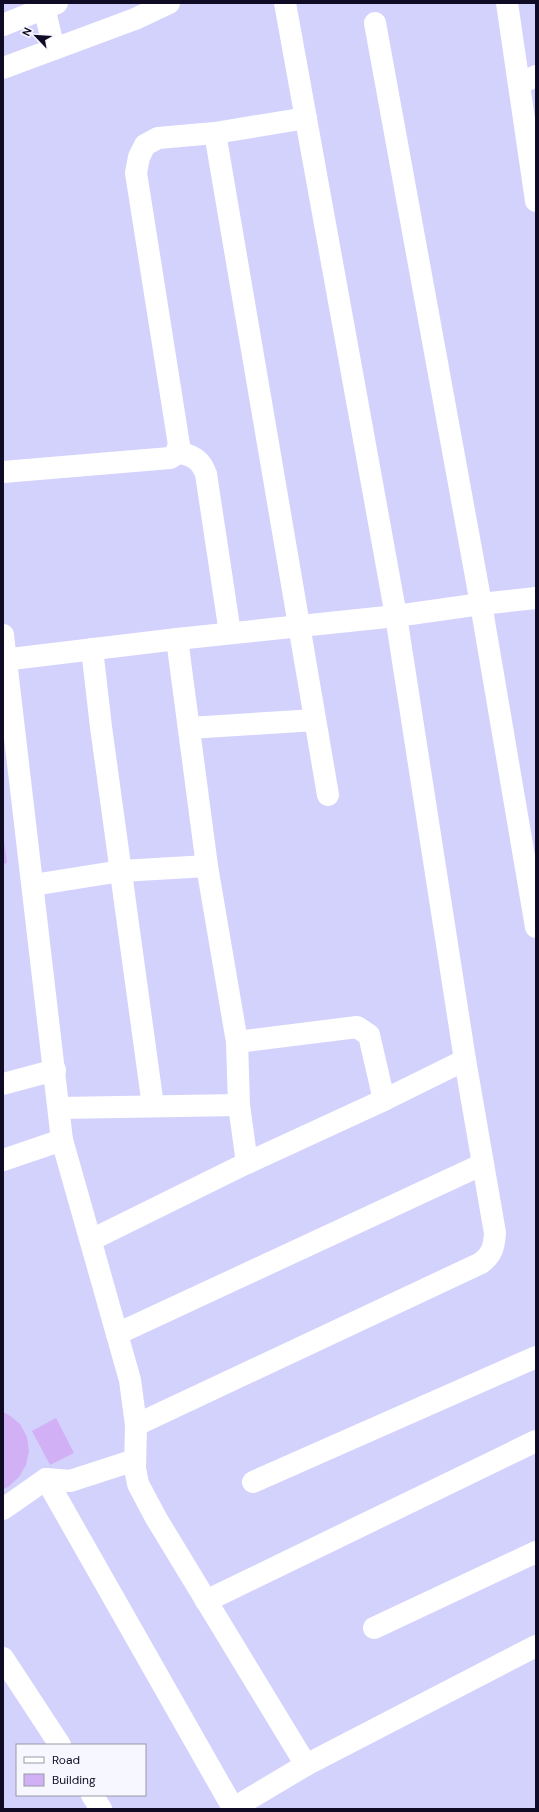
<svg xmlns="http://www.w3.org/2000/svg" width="539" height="1812" viewBox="0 0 539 1812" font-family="'DM Sans',sans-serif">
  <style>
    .building { fill: #d1b0f6 }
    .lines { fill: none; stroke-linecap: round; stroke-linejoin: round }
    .minor { stroke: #fff; stroke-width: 22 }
    .tertiary { stroke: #fff; stroke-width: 22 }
  </style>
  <rect width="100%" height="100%" fill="#d3d2fd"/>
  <g class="building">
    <path d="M 3,833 L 7,863 L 3,864 Z"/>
    <path d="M 3,1412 L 9,1415 L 20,1424 L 27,1437 L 29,1451 L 26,1465 L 19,1477 L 8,1487 L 3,1489 Z"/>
    <path d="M 56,1418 L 74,1453 L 50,1465 L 32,1431 Z"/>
  </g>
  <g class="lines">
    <g class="minor">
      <path d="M 43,3 L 54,49"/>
      <path d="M 375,23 L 481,604 L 536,927"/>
      <path d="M 520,83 L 536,76"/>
      <path d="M 215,133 L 328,795"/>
      <path d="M 177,451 C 193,457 200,458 206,474 L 230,633"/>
      <path d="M 3,472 L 170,458 L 175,455 L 179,445 L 136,173 L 139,157 L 145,145 L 158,138 L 215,133 L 306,118"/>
      <path d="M 3,635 L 62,1140 L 130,1380 L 136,1425 L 135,1468 L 138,1484 L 156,1518 L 306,1765"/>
      <path d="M 177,639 L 207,866 L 237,1042 L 239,1105 L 247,1163"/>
      <path d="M 92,649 L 101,727 L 153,1106"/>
      <path d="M 3,660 L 177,639 L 396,616 L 481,604 L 536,598"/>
      <path d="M 189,728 L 315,720"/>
      <path d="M 33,885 L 121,871 L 207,866"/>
      <path d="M 237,1042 L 357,1027 L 369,1035 L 384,1100"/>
      <path d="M 3,1084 L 55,1070"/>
      <path d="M 59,1108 L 239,1105"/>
      <path d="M 3,1160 L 62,1140"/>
      <path d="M 91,1240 L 247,1163 L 384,1100 L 465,1060"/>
      <path d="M 117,1334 L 483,1164"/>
      <path d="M 136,1425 L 481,1263 C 492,1255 494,1247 495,1233 L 465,1060 L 396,616 L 285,3"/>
      <path d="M 46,1479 L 233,1808"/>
      <path d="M 253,1482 L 536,1357"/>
      <path d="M 3,1509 L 46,1479 L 70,1481 L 135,1460"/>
      <path d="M 206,1601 L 536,1441"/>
      <path d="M 374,1628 L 536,1552"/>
      <path d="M 3,1658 L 60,1745"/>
      <path d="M 92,1795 L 101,1809"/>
      <path d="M 232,1809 L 306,1765 L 536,1646"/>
    </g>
    <g class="tertiary">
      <path d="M 507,3 L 536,201"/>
      <path d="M 3,25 L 57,3"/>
      <path d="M 3,68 L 135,19 L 169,3"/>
    </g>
  </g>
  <rect width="539" height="1812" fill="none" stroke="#0f0b24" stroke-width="8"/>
  <rect x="16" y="1744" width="130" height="52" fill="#f7f7ff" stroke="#9a99a7"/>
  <rect x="24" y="1757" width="20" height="6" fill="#ffffff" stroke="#9a99a7"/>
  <text x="52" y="1764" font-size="12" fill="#0f0b24">Road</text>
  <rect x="24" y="1774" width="20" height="12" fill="#d1b0f6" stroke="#9a99a7"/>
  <text x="52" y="1784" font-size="12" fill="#0f0b24">Building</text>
  <g transform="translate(36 36) rotate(295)" stroke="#f7f7ff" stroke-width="3" paint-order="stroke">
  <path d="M0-3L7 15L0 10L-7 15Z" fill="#0f0b24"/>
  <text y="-6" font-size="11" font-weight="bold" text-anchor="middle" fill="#0f0b24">N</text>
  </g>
</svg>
